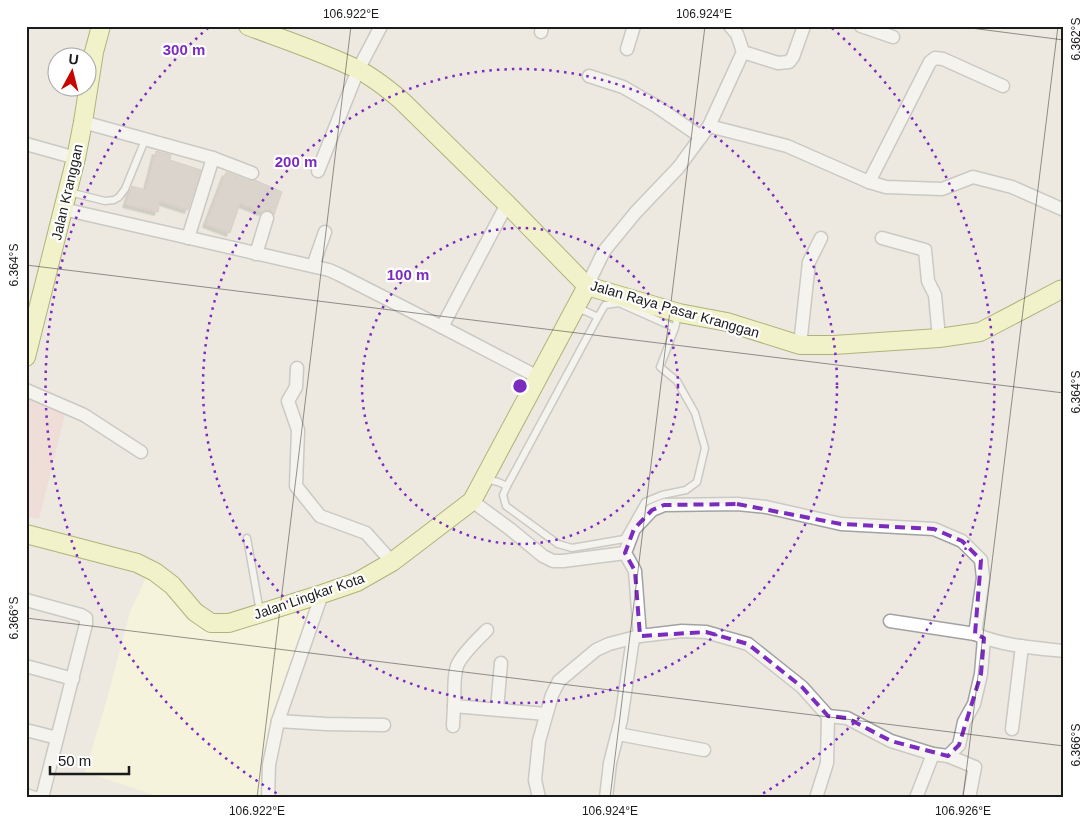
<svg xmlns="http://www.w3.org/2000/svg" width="1090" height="824" viewBox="0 0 1090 824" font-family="Arial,sans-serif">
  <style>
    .commercial { fill: #efd0cd }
    .education { fill: #feffd7 }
    .building { fill: #c5bbb3; stroke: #bfb0a2; filter: url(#shadow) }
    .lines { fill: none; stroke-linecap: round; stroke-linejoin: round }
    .lane-casing { stroke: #a2a2a2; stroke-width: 9 }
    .street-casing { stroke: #a2a2a2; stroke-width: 15 }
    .secondary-casing { stroke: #637301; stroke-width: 20 }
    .lane { stroke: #fff; stroke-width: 6 }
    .street { stroke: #fff; stroke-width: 12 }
    .secondary { stroke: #f5fbaf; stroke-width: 18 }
    .marked { fill: none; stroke: #7b2cbf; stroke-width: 4; stroke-dasharray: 10 6; stroke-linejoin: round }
    .ticks { fill: none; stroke: #1b1b1b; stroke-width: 1; stroke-opacity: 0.45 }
    .ring { fill: none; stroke: #7b2cbf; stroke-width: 2.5; stroke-dasharray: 2.5 5 }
    .labels { text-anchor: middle; stroke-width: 4.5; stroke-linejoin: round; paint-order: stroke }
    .street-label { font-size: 14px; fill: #1b1b1b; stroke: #fff }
    .centre { fill: #7b2cbf; stroke: #fff; stroke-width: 2.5 }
    .ring-label { font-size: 15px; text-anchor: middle; font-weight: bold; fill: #7b2cbf; stroke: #fff; stroke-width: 4.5; stroke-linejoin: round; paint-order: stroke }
    .neatline { fill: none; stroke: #1b1b1b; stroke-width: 2 }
    .ticks-label { font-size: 12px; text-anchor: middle; fill: #1b1b1b }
  </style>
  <defs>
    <filter id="shadow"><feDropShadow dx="-3.5" dy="3.5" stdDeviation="0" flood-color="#0004"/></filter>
  </defs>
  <rect width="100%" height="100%" fill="#ede9e0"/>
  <path class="commercial" d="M 26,393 L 68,402 L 39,519 L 26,516 Z"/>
  <path class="education" d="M 148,574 L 203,621 L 313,600 L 313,607 L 270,732 L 261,779 L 263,798 L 163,798 L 85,772 L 107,699 L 130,612 Z"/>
  <g class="building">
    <path d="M 156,151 L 171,155 L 170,160 L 201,170 L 188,210 L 160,201 L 158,212 L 126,204 L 132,186 L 146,190 Z"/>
    <path d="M 226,172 L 249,181 L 255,180 L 282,192 L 274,215 L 270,210 L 266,210 L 262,212 L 240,203 L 230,233 L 206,224 Z"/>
  </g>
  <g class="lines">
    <g class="lane-casing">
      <g id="lane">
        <path d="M 69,192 L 105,201 L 114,200 L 119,197 L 125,189 L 145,140"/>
        <path d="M 575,310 L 585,311 L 598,317"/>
        <path d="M 675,328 L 619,303 L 605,305 L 598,317 L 507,486 L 503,495 L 506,506 L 558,544 L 572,548 L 624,539 L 645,502 L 662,495 L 686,490 L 697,482 L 705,448 L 695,413 L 677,381 L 660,367 L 675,328 L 678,315"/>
        <path d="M 485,479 L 498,482 L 507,486"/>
        <path d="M 247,538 L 260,612"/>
      </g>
    </g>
    <g class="street-casing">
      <g id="street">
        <path d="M 861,26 L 893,37"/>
        <path d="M 541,32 L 542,26"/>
        <path d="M 627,49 L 634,26"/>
        <path d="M 743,52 L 778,63 L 789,62 L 793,57 L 804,26"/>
        <path d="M 589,76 L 623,87 L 656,106 L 701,137"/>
        <path d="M 83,122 L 213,158 L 252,173"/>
        <path d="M 709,126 L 787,146 L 869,182 L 886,187 L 942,189 L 973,177 L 1012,187 L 1064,210"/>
        <path d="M 26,144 L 76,158"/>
        <path d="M 318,171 L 358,70 L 381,26"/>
        <path d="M 869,182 L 930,62 L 935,58 L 943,59 L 1003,86"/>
        <path d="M 63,209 L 329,270 L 338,274 L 442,327 L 538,377"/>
        <path d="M 188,238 L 213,158"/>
        <path d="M 882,238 L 925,250 L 928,281 L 935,295 L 939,338"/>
        <path d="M 256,254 L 267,218"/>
        <path d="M 313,266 L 325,232"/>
        <path d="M 587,286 L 604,251 L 636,212 L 678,168 L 709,126 L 743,52 L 737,34 L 730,26"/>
        <path d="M 442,327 L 507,204"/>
        <path d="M 800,345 L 809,262 L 821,238"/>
        <path d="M 297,368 L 296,387 L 288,401 L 298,430 L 296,486 L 320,516 L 366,533 L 392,562"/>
        <path d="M 26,390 L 84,415 L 141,452"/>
        <path d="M 472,501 L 510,529 L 543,556 L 553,561 L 563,561 L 625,553"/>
        <path d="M 26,600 L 81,615 L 86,618 L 86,624 L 42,798"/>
        <path d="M 890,621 L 975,634"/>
        <path d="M 487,630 C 479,638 461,655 457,666 C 453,678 455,693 454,706 L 546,714"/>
        <path d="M 26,666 L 73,679"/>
        <path d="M 497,709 L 501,663"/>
        <path d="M 828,716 L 847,718 L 891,741 L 933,754 L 948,756 L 975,767 L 969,798"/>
        <path d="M 278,721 L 326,724 L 384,725"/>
        <path d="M 453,726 L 454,706"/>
        <path d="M 1012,729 L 1022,646"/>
        <path d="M 26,730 L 57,738"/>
        <path d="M 618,734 L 704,750"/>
        <path d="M 948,756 L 959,745 L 964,722 L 974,704 L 981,674 L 984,638"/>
        <path d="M 26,795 L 35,798"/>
        <path d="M 268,798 L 269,765 L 278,721 L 322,594"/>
        <path d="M 539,798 L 535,780 L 539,741 L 552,695 L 559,681 L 596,650 L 609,644 L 640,636"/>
        <path d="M 606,798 L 610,763 L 621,720 L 633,638"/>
        <path d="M 816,798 L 827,763 L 828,716 L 802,687 L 748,644 L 706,632 L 682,631 L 640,636 L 635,571 L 625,553 L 634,529 L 652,510 L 664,505 L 737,504 L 766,507 L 841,524 L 934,529 L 962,541 L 981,560 L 983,578 L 975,634 C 1003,646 1034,648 1064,651"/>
        <path d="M 916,798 L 933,754"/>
      </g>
    </g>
    <g class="secondary-casing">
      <g id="secondary">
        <path d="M 248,26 C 285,40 322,52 357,69 C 373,77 388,89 402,101 L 507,204 L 587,286 L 679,313 L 727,322 L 800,345 L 834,345 L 939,338 L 980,332 L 1060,290 L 1064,289"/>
        <path d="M 26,357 L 76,158 L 83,122 L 94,52 L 101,26"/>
        <path d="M 26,534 L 137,563 L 155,572 L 172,585 L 195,612 L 211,623 L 229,623 L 322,594 L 357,582 L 392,562 L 472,501 L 587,286"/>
      </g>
    </g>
    <use href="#lane" class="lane"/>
    <use href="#street" class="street"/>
    <use href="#secondary" class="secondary"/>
  </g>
  <path d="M0 0H1090V824H0ZM 737,504 L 841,524 L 934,529 L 962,541 L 981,560 L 975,634 L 984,638 L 981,674 L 959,745 L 948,756 L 891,741 L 847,718 L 828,716 L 802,687 L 748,644 L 706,632 L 640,636 L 635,571 L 625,553 L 634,529 L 652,510 L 664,505 Z" fill="#ede9e0" fill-opacity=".55" fill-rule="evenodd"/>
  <path class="marked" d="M 737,504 L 841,524 L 934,529 L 962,541 L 981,560 L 975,634 L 984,638 L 981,674 L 959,745 L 948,756 L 891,741 L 847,718 L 828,716 L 802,687 L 748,644 L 706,632 L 640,636 L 635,571 L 625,553 L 634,529 L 652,510 L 664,505 Z"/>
  <path class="ticks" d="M 955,26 L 1064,40M 26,265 L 1064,393M 26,618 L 1064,746M 257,798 L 351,26M 610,798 L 705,26M 963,798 L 1058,26"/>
  <g class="ring">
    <circle cx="520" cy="386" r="158"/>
    <circle cx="520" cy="386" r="317"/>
    <path d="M283 797A475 475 0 0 1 208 28M832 28A475 475 0 0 1 757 797"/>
  </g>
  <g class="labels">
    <g class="street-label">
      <text transform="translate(67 192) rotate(-77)" y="5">Jalan Kranggan</text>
      <text transform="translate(675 309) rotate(16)" y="5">Jalan Raya Pasar Kranggan</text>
      <text transform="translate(309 596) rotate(-19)" y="5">Jalan Lingkar Kota</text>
    </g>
  </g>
  <circle cx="520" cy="386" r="8" class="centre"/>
  <g class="ring-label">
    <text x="184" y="55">300 m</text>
    <text x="296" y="167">200 m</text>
    <text x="408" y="280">100 m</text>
  </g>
  <rect width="1090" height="824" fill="none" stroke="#ffffff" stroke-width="55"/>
  <g transform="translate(72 72) rotate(7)"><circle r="24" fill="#ffffff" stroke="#a4a4a4"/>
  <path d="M0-4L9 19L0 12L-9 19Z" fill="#c60600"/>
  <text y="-8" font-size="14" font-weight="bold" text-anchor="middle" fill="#1b1b1b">U</text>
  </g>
  <path d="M50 766v8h79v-8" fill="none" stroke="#1b1b1b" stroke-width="2.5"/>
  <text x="58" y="766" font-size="15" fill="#1b1b1b" stroke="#ffffff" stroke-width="4" paint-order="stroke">50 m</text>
  <rect x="28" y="28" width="1034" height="768" class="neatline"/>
  <g class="ticks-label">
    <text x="351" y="18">106.922°E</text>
    <text x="704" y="18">106.924°E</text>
    <text transform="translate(1076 39) rotate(-90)" y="4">6.362°S</text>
    <text transform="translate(14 265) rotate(-90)" y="4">6.364°S</text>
    <text transform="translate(1076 392) rotate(-90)" y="4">6.364°S</text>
    <text transform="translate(14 618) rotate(-90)" y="4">6.366°S</text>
    <text transform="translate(1076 745) rotate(-90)" y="4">6.366°S</text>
    <text x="257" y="815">106.922°E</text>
    <text x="610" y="815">106.924°E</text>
    <text x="963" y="815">106.926°E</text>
  </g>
</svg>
